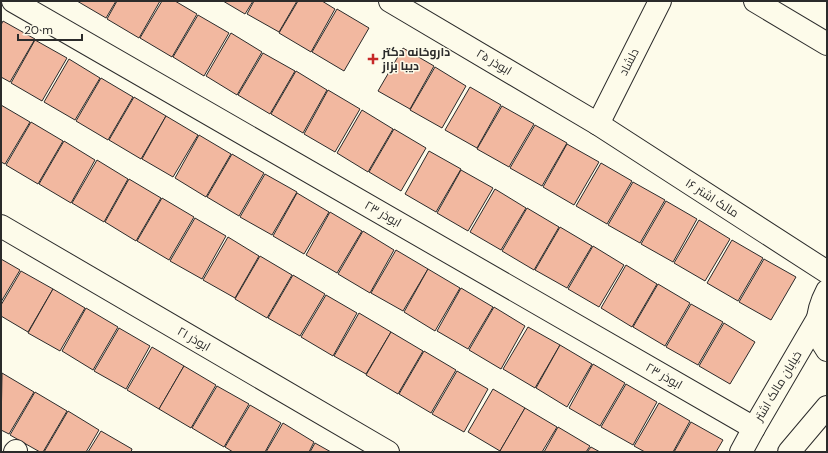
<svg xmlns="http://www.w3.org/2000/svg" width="828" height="453" viewBox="0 0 828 453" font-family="'DM Sans',Cairo,sans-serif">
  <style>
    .building { fill: #f2b8a0; stroke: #2b2b2b }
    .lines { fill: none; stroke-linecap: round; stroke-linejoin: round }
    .minor-casing { stroke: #2b2b2b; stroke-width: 24 }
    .minor { stroke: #fdfbea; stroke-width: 22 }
    .poi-dot { fill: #c62828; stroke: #fdfbea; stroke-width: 1.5 }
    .labels { text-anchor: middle; stroke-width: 3; stroke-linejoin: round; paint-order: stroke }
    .poi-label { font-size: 12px; font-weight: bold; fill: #2b2b2b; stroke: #fdfbea; text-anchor: start }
    .street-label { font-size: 12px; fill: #2b2b2b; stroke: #fdfbea }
  </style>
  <rect width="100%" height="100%" fill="#fdfbea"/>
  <g class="building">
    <path d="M 77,1 L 116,1 L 106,18 Z"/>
    <path d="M 117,1 L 160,1 L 139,38 L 107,19 Z"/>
    <path d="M 162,1 L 175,1 L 197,14 L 172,57 L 140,38 Z"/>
    <path d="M 223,1 L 253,1 L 245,14 Z"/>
    <path d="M 254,1 L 297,1 L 279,32 L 247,14 Z"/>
    <path d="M 298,1 L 322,1 L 335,9 L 311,52 L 279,33 Z"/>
    <path d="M 337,9 L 369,28 L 344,71 L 312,52 Z"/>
    <path d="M 198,15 L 229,33 L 204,76 L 173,57 Z"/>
    <path d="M 3,21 L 35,39 L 10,82 L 1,77 L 1,25 Z"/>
    <path d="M 231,33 L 262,52 L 237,95 L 206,76 Z"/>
    <path d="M 35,40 L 67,58 L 42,101 L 11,83 Z"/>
    <path d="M 403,48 L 434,66 L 410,109 L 378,91 Z"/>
    <path d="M 263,53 L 295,71 L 270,114 L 238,95 Z"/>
    <path d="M 69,59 L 100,78 L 75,120 L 44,102 Z"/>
    <path d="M 435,67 L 466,86 L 442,128 L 410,110 Z"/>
    <path d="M 296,71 L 327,90 L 303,133 L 271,114 Z"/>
    <path d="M 101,78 L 133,97 L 108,140 L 76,121 Z"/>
    <path d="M 470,87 L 501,105 L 477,148 L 445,130 Z"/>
    <path d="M 328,90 L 360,109 L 335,152 L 304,134 Z"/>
    <path d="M 134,97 L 166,116 L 141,159 L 109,140 Z"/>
    <path d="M 1,105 L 30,122 L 5,164 L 1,162 Z"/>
    <path d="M 502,106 L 534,124 L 509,167 L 477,149 Z"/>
    <path d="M 362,110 L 393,129 L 368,172 L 337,153 Z"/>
    <path d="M 166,116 L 198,135 L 173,177 L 142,159 Z"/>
    <path d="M 31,122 L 63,141 L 38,184 L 6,165 Z"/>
    <path d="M 535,125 L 567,143 L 542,186 L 510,168 Z"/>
    <path d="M 394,129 L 426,148 L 401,191 L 369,172 Z"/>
    <path d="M 199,135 L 231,154 L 206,197 L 175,178 Z"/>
    <path d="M 64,141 L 95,160 L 71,203 L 39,184 Z"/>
    <path d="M 567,144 L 599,162 L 574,205 L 543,187 Z"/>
    <path d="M 429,151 L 461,169 L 436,212 L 405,194 Z"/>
    <path d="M 232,154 L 264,173 L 239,216 L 207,197 Z"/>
    <path d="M 97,160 L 128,179 L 104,222 L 72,203 Z"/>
    <path d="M 601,163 L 632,181 L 607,224 L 576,206 Z"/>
    <path d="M 461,170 L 493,188 L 468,231 L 437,213 Z"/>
    <path d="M 265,174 L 297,192 L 272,235 L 240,217 Z"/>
    <path d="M 129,179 L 161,198 L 136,241 L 105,222 Z"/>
    <path d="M 633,182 L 665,200 L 640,243 L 608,225 Z"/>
    <path d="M 495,189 L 526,208 L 501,250 L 470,232 Z"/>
    <path d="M 297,193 L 329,212 L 304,254 L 273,236 Z"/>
    <path d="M 162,198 L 194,217 L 169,260 L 137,241 Z"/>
    <path d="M 666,201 L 697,219 L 673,262 L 641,244 Z"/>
    <path d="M 527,208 L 559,227 L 534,270 L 502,251 Z"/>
    <path d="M 330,212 L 362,231 L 337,273 L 306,255 Z"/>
    <path d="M 195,218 L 226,236 L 202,279 L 170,261 Z"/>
    <path d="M 699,220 L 730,239 L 705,281 L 674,263 Z"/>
    <path d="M 560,227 L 592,246 L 567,288 L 535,270 Z"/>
    <path d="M 363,231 L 394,250 L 370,293 L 338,274 Z"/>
    <path d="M 228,237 L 259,256 L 235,298 L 203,280 Z"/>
    <path d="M 732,240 L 763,258 L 738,301 L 707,283 Z"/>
    <path d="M 593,246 L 624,265 L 599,307 L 568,289 Z"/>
    <path d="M 396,250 L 428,269 L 403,311 L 371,293 Z"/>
    <path d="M 260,256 L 292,275 L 267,318 L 235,299 Z"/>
    <path d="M 1,259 L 20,270 L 1,302 Z"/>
    <path d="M 764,259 L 796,277 L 771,320 L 739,302 Z"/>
    <path d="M 626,265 L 657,284 L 632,327 L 601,308 Z"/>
    <path d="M 428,269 L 460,288 L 435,331 L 404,312 Z"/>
    <path d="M 21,271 L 53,289 L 28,332 L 1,316 L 1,305 Z"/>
    <path d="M 293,275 L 325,294 L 300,336 L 268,318 Z"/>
    <path d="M 658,284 L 690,303 L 665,346 L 633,327 Z"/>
    <path d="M 461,288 L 493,307 L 468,349 L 437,331 Z"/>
    <path d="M 53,289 L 85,308 L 60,351 L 28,333 Z"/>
    <path d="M 326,295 L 357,313 L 333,356 L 301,337 Z"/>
    <path d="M 691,304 L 723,322 L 698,365 L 666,347 Z"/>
    <path d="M 494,307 L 525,326 L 501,369 L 469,350 Z"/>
    <path d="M 86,308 L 118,327 L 93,370 L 62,351 Z"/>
    <path d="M 359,313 L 391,332 L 366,374 L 334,356 Z"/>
    <path d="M 724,323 L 755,342 L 730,384 L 699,366 Z"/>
    <path d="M 528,327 L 560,345 L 535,388 L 503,369 Z"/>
    <path d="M 119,328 L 150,346 L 126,389 L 94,371 Z"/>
    <path d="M 391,332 L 423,351 L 398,394 L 366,375 Z"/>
    <path d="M 560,345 L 592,364 L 567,407 L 536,388 Z"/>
    <path d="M 152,347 L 184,366 L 159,409 L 127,390 Z"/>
    <path d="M 424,351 L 456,370 L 431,413 L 399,394 Z"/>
    <path d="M 593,364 L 625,383 L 600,426 L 569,408 Z"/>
    <path d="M 184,366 L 216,385 L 191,428 L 159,409 Z"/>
    <path d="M 457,371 L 488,389 L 464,432 L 432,414 Z"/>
    <path d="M 2,373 L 34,392 L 9,434 L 1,430 Z"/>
    <path d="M 626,384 L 657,402 L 633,445 L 601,427 Z"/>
    <path d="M 217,386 L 249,404 L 224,447 L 192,428 Z"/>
    <path d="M 493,389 L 525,408 L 500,451 L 468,432 Z"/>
    <path d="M 35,392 L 67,411 L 43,452 L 40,452 L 10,435 Z"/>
    <path d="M 659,403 L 690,421 L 673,452 L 645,452 L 634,446 Z"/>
    <path d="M 250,405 L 281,423 L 265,452 L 233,452 L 225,447 Z"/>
    <path d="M 525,408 L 557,427 L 542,452 L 502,452 L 500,451 Z"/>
    <path d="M 68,411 L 99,430 L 86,452 L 44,452 Z"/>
    <path d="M 691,422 L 723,440 L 716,452 L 674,452 Z"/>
    <path d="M 283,423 L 314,442 L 309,452 L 266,452 Z"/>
    <path d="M 558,427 L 590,446 L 586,452 L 544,452 Z"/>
    <path d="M 101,431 L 132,449 L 131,452 L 88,452 Z"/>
    <path d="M 315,443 L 331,452 L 310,452 Z"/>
    <path d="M 591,447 L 600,452 L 587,452 Z"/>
  </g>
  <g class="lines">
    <g class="minor-casing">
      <g id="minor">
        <path d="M 13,1 L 754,428"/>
        <path d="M 390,1 L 598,124 L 827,272"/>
        <path d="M 755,1 L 827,44"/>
        <path d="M 598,124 L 660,1"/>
        <path d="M 1,226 L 388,452"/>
        <path d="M 827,291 C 817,310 813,331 827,350"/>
        <path d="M 15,452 L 16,451"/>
        <path d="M 741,452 L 754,428 L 817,320"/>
        <path d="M 789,452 L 827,407"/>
      </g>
    </g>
    <use href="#minor" class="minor"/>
  </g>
  <path class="poi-dot" d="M371 53h4v4h4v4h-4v4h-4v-4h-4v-4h4z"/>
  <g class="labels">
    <g class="poi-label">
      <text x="382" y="56">داروخانه دکتر<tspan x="382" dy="14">دیبا بزاز</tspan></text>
    </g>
    <g class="street-label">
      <text transform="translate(494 62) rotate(31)" y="4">ابوذر ۲۵</text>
      <text transform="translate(629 62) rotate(-63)" y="4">دلشاد</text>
      <text transform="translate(712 198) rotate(33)" y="4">مالک اشتر ۱۶</text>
      <text transform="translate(383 214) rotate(30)" y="4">ابوذر ۲۳</text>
      <text transform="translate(194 339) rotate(30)" y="4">ابوذر ۲۱</text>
      <text transform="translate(664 376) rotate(30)" y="4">ابوذر ۲۳</text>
      <text transform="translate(778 386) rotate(-59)" y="4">خیابان مالک اشتر</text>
    </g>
  </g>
  <rect width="828" height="453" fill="none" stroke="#2b2b2b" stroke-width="4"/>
  <path d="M18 34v6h64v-6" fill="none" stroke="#2b2b2b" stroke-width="2"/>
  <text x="24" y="34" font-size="12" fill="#2b2b2b" stroke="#fdfbea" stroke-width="3" paint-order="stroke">20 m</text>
</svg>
